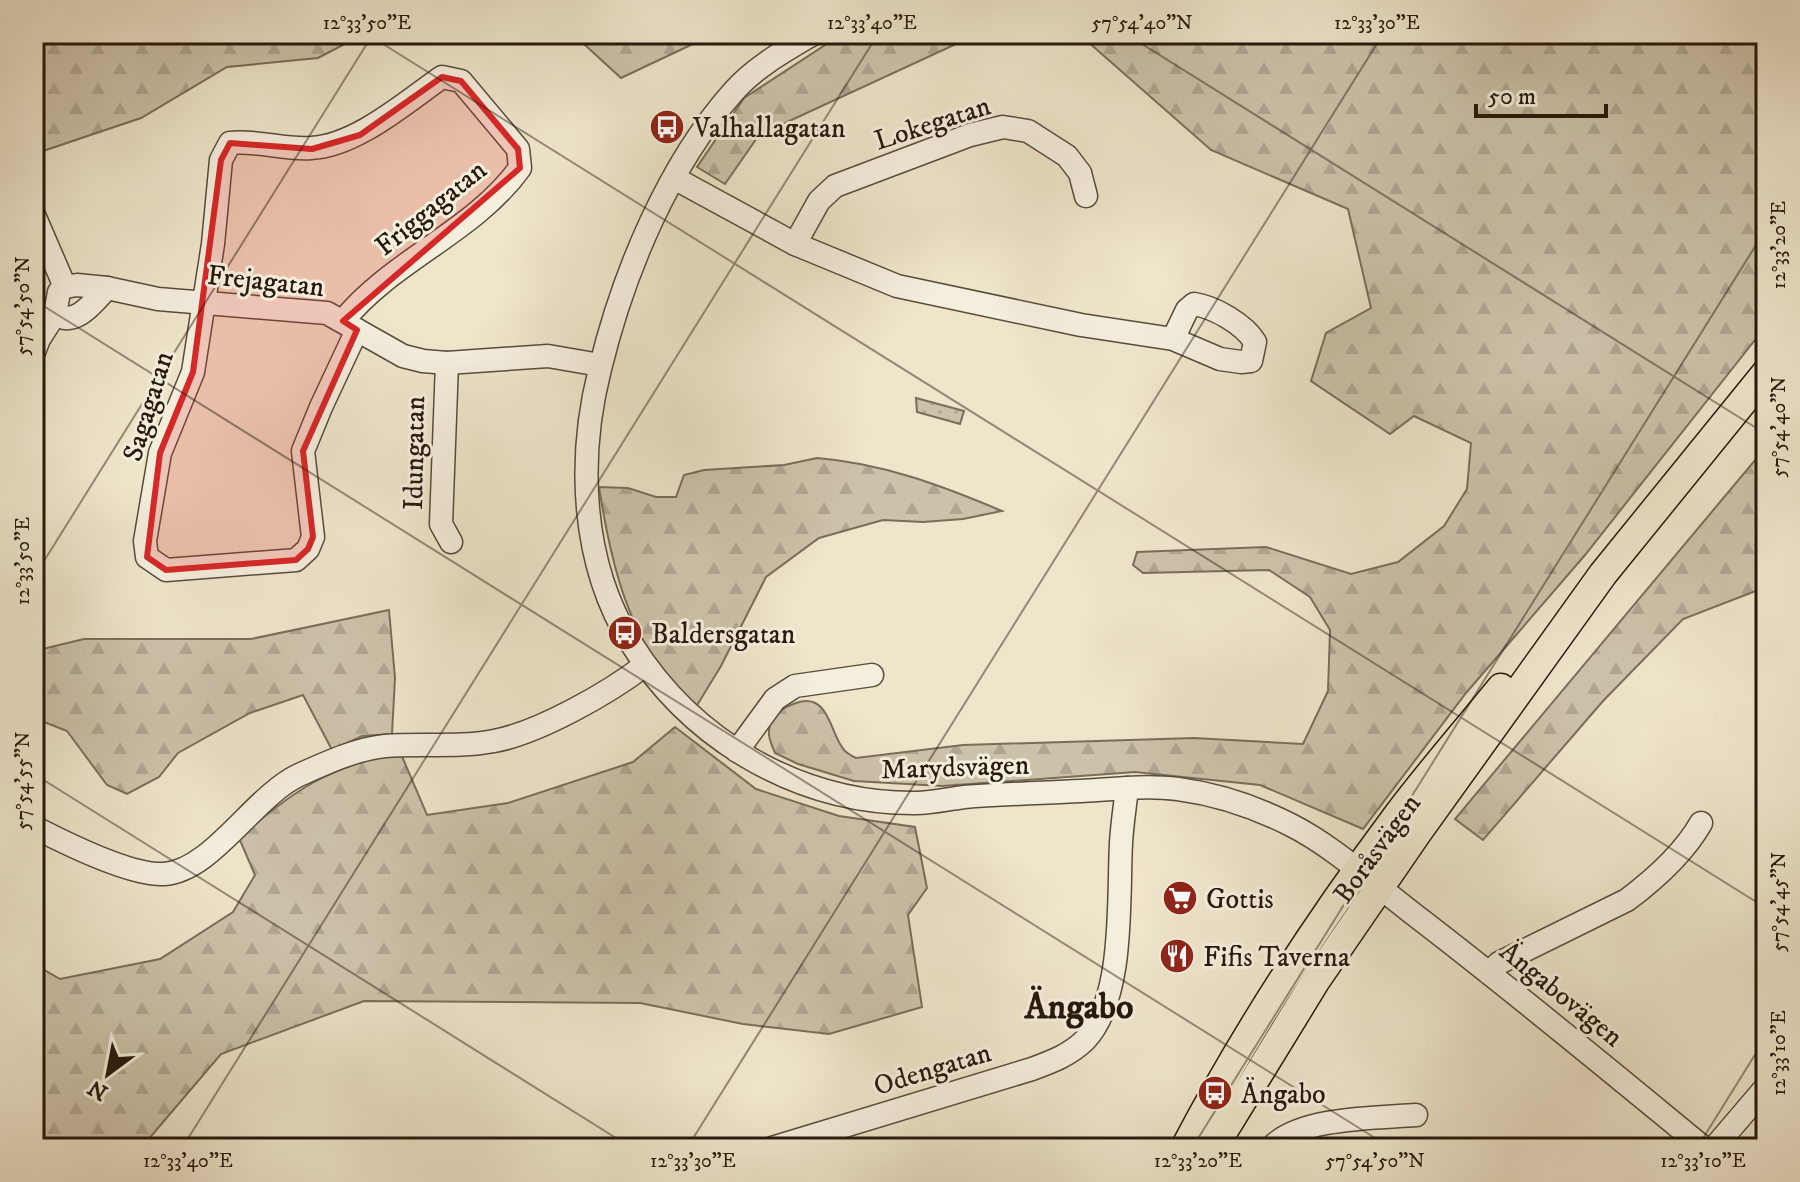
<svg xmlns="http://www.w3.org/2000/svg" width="1800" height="1182" viewBox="0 0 1800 1182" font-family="'IM FELL DW Pica',serif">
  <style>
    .forest { fill: url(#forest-firs); stroke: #796e5a; stroke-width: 2 }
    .park { fill: url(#park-dots); stroke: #796e5a; stroke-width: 2 }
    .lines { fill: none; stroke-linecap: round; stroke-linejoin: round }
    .minor-casing { stroke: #584c3b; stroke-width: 25 }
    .major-casing { stroke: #26190b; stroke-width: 31 }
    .minor { stroke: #f4eedd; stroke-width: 22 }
    .major { stroke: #eee5cb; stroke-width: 28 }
    .marked { fill: #d62828; fill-opacity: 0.2; stroke: #d62828; stroke-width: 6; stroke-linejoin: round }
    .ticks { fill: none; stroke: #26190b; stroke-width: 2; stroke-opacity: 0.45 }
    .labels { text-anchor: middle; stroke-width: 6; stroke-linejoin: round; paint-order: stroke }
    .street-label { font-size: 28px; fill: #26190b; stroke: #f4eedd }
    .poi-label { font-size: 28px; fill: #26190b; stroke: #f4eedd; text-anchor: start }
    .district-label { font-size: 36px; font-weight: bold; fill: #26190b; stroke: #f4eedd }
    .neatline { fill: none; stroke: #26190b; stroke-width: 3 }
    .ticks-label { font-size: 20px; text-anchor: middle; fill: #26190b }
  </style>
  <defs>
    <pattern id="forest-firs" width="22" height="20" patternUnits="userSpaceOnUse" patternTransform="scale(2)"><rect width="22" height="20" fill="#ccc2aa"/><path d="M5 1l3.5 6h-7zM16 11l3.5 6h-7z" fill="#afa691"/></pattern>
    <pattern id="park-dots" width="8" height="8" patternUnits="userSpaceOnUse" patternTransform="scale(2)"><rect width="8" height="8" fill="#ccc2aa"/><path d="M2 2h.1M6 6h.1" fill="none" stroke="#afa691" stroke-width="1.8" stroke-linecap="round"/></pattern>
  </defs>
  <rect width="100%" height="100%" fill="#eee5cb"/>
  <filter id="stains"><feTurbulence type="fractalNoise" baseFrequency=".0025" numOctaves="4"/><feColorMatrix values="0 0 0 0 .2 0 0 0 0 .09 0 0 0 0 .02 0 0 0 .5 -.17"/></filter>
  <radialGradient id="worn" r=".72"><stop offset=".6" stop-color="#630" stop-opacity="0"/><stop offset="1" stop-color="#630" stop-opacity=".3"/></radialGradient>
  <g class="forest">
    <path d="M 34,34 L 364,34 L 318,58 L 227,67 L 141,118 L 34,154 Z"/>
    <path d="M 573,34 L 714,34 L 621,78 Z"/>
    <path d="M 842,34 L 1005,34 L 956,44 L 759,135 L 725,184 L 697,167 L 744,98 Z"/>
    <path d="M 1079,34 L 1766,34 L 1766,326 L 1585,555 L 1466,693 L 1363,829 L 1260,785 L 1135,772 L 942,786 L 854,781 L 798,764 L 775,753 C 771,743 766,734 771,722 C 776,713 786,706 796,703 C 830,691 830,736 845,751 C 848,754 852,756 856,758 L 963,745 L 1194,738 L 1303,744 L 1328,691 L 1330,630 L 1310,597 L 1269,570 L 1143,573 L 1133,565 L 1137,552 L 1266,547 L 1351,574 L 1398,562 L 1444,526 L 1467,489 L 1471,443 L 1414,416 L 1390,434 L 1311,381 L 1326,333 L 1371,308 L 1348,209 L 1211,150 Z"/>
    <path d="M 1766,447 L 1766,587 L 1683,619 L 1603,701 L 1483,840 L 1455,819 Z"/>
    <path d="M 817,458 C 882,463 943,486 1002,511 L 963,519 L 923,522 L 883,520 L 819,538 L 766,577 L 721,666 L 696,707 C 684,695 671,683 661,670 C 623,616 609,551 599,487 L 628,488 L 656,497 L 676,497 L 684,475 L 704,470 L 784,465 Z"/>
    <path d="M 389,610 L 395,678 L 392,734 L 362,736 L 332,750 L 303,695 L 250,713 L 178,753 L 159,777 L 127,794 L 107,785 L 67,731 L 34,718 L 34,651 L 84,639 L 251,639 Z"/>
    <path d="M 675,727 L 756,789 L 839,816 L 915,827 L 927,888 L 908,915 L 922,1007 L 829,1034 L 743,1024 L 640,1003 L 364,1001 L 221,1054 L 141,1148 L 34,1148 L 34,964 L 60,979 L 160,959 L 233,912 L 255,875 L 239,838 C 289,794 333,762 401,754 L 427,815 L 508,803 L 633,762 Z"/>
  </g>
  <path class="park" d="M 916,398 L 964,411 L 960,424 L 917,412 Z"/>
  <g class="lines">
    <g class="minor-casing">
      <g id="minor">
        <path d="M 813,34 C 786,50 755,67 734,91 C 668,165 623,274 600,369 C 577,459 581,563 631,643 C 692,741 800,804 916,803 C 932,803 948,799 964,797 C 1003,794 1042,793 1081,791 C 1113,789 1146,785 1178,789 C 1216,794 1255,807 1289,824 C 1335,847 1375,885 1416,916 C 1514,991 1609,1070 1704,1148"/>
        <path d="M 674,178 L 795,244 L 897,286 L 1081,325 L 1173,339 L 1220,359 L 1241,362 L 1251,361 L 1255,342 C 1244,324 1214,307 1194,304 L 1187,310 L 1173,339"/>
        <path d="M 34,215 L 65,287"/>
        <path d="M 795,244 L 819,201 L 835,186 L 970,135 L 1003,127 L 1028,131 L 1067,156 L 1080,173 L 1086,196"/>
        <path d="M 55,314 C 75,328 94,302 107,288"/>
        <path d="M 343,321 C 392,260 474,232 520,168 L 518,149 L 461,81 L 442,77 C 406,102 356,146 311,148 C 284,150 258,140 230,143 L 221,160 L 213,244 L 193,372 L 160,453 L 145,541 L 147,557 L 166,570 L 296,560 L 308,549 L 313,537 L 303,451 L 321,407 L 357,330"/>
        <path d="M 34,352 L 39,339 L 55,314 L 59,292 L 65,287 L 77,285 L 107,288 L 158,299 L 327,313 L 403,356 L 423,361 L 447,363 L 548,356 L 600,365"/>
        <path d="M 447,363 L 441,524 L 451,542"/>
        <path d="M 737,751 L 775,699 L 795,686 L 872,675"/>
        <path d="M 34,827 C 65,843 131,876 164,874 C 212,871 254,796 299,775 C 326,763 356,749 385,746 C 422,743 457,748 494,741 C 538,733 609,693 645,665"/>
        <path d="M 1489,973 L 1499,963 L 1627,900 C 1655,879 1684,853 1701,823"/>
        <path d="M 772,1148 L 1032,1069 C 1051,1062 1070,1055 1085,1040 C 1125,998 1118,898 1121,843 C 1122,825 1125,806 1127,788"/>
        <path d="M 1271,1148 C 1298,1117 1377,1118 1416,1115"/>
        <path d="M 1714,1148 L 1766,1087"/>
      </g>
    </g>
    <g class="major-casing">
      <g id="major">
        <path d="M 1185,1148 C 1244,1035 1321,918 1397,816 C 1430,772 1466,731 1501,688"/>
        <path d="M 1213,1148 L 1316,980 L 1417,833 L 1603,574 L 1766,373"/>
      </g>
    </g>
    <use href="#minor" class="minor"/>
    <use href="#major" class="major"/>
  </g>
  <path class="marked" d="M 442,77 L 461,81 L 518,149 L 520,168 L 343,321 L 357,330 L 303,451 L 313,537 L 308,549 L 296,560 L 166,570 L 147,557 L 160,453 L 193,372 L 221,160 L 230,143 L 312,149 L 360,135 Z"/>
  <path class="ticks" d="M 367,34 L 1766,908M 1126,34 L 1766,434M 34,300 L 1391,1148M 34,577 L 373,34M 34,774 L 632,1148M 182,1148 L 878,34M 687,1148 L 1383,34M 1192,1148 L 1766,229M 1697,1148 L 1766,1037"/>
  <defs>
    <g id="bus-disc" transform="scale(1.8)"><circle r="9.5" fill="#8f2418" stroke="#f4eedd"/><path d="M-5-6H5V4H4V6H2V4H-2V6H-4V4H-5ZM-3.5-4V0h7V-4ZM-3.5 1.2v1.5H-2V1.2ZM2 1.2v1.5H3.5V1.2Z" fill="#fff"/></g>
    <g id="supermarket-disc" transform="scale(1.8)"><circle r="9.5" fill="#8f2418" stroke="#f4eedd"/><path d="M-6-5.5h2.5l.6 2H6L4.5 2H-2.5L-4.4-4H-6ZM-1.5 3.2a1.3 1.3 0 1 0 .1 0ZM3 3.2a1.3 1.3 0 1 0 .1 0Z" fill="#fff"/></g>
    <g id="restaurant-disc" transform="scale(1.8)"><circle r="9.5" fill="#8f2418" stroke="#f4eedd"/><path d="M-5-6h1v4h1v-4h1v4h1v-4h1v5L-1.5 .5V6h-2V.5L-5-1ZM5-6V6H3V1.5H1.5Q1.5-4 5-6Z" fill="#fff"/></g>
  </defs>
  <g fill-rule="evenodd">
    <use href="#bus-disc" x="667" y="127"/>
    <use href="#bus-disc" x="625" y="633"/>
    <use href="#supermarket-disc" x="1180" y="898"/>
    <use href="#restaurant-disc" x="1177" y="956"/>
    <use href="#bus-disc" x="1215" y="1093"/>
  </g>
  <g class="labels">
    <g class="street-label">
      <text transform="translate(932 122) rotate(-18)" y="10">Lokegatan</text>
      <text transform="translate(430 207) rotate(-39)" y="10">Friggagatan</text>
      <text transform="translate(266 280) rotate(6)" y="10">Frejagatan</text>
      <text transform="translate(147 406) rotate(-73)" y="10">Sagagatan</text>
      <text transform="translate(413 453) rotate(-89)" y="10">Idungatan</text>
      <text transform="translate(955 766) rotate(-2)" y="10">Marydsvägen</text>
      <text transform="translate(1376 848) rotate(-54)" y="10">Boråsvägen</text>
      <text transform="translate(1562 993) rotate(39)" y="10">Ängabovägen</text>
      <text transform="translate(932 1068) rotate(-17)" y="10">Odengatan</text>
    </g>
    <g class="poi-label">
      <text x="693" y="137">Valhallagatan</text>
      <text x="651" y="643">Baldersgatan</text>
      <text x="1206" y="908">Gottis</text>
      <text x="1203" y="966">Fifis Taverna</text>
      <text x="1241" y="1103">Ängabo</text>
    </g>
    <g class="district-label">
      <text x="1079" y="1018">Ängabo</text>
    </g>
  </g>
  <rect width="1800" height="1182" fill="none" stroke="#eee5cb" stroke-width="88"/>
  <g transform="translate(108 1074) rotate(212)" stroke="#f4eedd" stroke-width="6" paint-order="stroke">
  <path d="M0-6L14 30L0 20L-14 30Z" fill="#26190b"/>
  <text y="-12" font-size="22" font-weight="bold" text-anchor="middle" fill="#26190b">N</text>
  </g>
  <path d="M1476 104v12h130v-12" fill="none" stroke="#26190b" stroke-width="4"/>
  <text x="1488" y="104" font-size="24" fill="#26190b" stroke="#f4eedd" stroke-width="6" paint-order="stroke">50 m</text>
  <rect x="44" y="44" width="1712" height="1094" class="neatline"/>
  <g class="ticks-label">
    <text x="367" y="29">12°33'50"E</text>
    <text x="872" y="29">12°33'40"E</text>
    <text x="1142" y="29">57°54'40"N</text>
    <text x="1377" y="29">12°33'30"E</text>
    <text transform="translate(1778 245) rotate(-90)" y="7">12°33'20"E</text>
    <text transform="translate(22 306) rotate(-90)" y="7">57°54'50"N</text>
    <text transform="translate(1778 427) rotate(-90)" y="7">57°54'40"N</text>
    <text transform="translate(22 561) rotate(-90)" y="7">12°33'50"E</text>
    <text transform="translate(22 781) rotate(-90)" y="7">57°54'55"N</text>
    <text transform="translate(1778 902) rotate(-90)" y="7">57°54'45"N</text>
    <text transform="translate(1778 1053) rotate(-90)" y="7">12°33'10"E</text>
    <text x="188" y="1167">12°33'40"E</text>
    <text x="693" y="1167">12°33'30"E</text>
    <text x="1198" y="1167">12°33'20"E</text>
    <text x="1375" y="1167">57°54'50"N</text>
    <text x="1703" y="1167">12°33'10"E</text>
  </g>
  <rect width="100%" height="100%" filter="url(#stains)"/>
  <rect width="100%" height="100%" fill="url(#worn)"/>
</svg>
